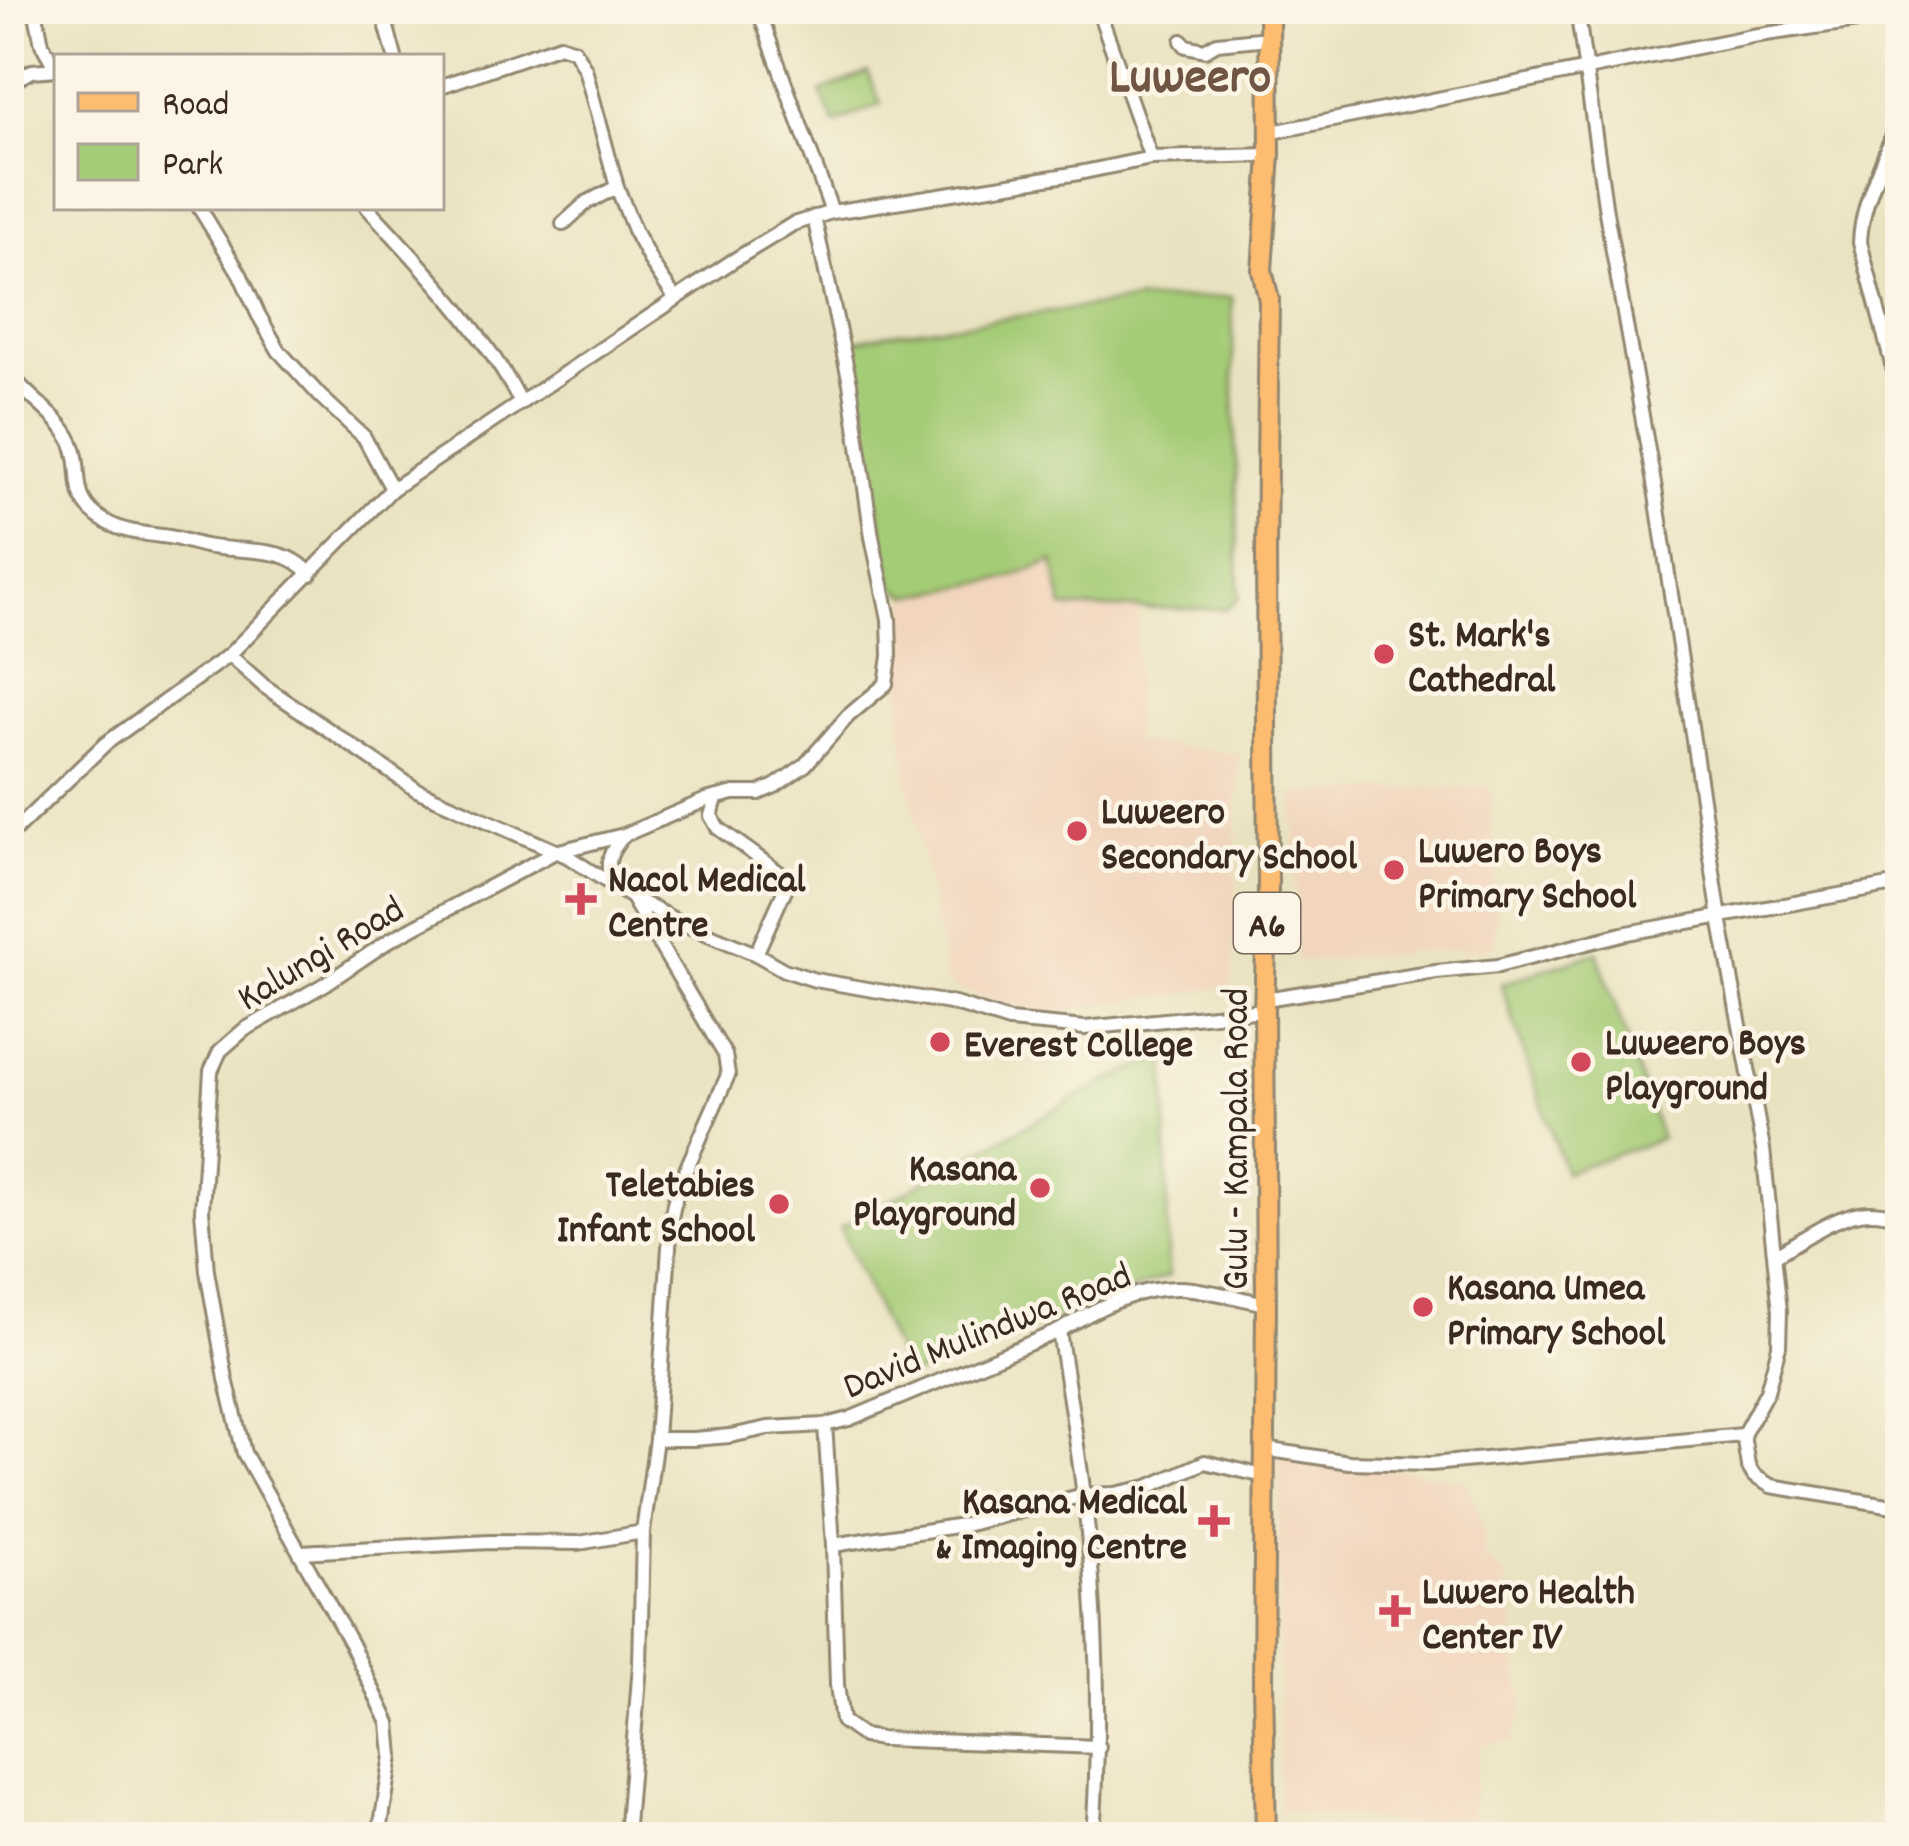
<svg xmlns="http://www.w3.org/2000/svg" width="1909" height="1846" viewBox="0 0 1909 1846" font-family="Dekko,sans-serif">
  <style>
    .built { fill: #f1d5bd }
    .green { fill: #a4cb76; stroke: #707a4a; stroke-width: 3 }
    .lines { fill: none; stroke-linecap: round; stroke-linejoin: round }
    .street-casing { stroke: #92866f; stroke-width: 18 }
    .primary-casing { stroke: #92866f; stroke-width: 24 }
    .street { stroke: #fff; stroke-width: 12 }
    .primary { stroke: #fdbc70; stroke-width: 18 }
    .poi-dot { fill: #d1495b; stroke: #fcf5e5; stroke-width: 4.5 }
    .labels { text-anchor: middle; stroke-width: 9; stroke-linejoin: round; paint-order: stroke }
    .shield { fill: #fcf5e5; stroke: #75675a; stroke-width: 3 }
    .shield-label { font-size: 36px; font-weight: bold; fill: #3b2a1e }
    .poi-label { font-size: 39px; font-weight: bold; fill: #3b2a1e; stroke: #fcf5e5; text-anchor: start }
    .street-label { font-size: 39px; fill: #3b2a1e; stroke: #fcf5e5 }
    .district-label { font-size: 51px; font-weight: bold; fill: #705544; stroke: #fcf5e5 }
  </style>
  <rect width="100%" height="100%" fill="#fcf5e5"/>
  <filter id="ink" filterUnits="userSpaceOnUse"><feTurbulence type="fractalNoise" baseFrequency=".00833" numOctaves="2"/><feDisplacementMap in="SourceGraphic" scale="24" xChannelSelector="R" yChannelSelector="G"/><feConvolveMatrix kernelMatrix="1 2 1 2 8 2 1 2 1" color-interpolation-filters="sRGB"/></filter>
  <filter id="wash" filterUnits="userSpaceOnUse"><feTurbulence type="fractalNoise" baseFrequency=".004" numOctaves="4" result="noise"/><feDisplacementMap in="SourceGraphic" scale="48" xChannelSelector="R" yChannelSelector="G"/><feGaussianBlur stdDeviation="2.7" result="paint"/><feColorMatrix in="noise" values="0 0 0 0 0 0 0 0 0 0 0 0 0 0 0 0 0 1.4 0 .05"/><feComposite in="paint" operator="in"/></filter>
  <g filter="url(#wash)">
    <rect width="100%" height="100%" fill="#e9e2c0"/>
    <g class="built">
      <path d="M 1054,560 L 1063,608 L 1138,609 L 1133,741 L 1239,754 L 1232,986 L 1039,1013 L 948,986 L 906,773 L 896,624 L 909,596 L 1010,578 Z"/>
      <path d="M 1491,787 L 1496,946 L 1297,961 L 1294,793 Z"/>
      <path d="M 1279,1449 L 1466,1481 L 1484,1529 L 1485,1560 L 1506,1575 L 1523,1705 L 1512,1741 L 1480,1744 L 1469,1829 L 1279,1811 Z"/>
    </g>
    <g class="green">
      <path d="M 868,72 L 881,104 L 835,124 L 821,92 Z"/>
      <path d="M 1232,297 L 1239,598 L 1225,609 L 1063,608 L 1054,561 L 1010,578 L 909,596 L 891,584 L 850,342 L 885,334 L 1133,301 Z"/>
      <path d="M 1597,952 L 1661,1139 L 1565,1172 L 1501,984 Z"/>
      <path d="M 1166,1056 L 1168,1276 L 907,1377 L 840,1228 L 1105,1082 Z"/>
    </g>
  </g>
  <g filter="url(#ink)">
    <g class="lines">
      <g class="street-casing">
        <g id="street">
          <path d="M 35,9 L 42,44 L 56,69"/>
          <path d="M 382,9 L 395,57"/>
          <path d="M 758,9 L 832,212"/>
          <path d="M 1098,9 L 1151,158"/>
          <path d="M 1577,9 L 1606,212 L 1656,495 L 1720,918 L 1763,1149 L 1780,1311 L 1779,1346 L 1767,1391 L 1743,1435 L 1748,1466 L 1754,1476 L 1771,1486 L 1900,1507"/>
          <path d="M 1182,41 L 1186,46 L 1205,50 L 1217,43 L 1269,38"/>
          <path d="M 9,83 L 32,71 L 57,69"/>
          <path d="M 441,86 L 560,45 L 574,50 L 585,69 L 617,187 L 634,230 L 652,264 L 675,298"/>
          <path d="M 1900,100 C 1894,150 1862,191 1860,242 L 1900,395"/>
          <path d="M 1268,133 L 1752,36 L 1900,15"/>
          <path d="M 199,207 L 240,274 L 258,314 L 279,351 L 320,396 L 364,437 L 392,489"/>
          <path d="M 367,207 C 424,269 482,328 521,403"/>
          <path d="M 563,224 L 586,203 L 617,187"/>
          <path d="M 9,372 C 26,397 59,415 71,441 C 86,472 65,498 106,522 C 125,533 148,534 169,537 C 182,539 193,544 205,546 C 239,553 287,544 310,574"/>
          <path d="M 229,655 L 264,686 L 417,790 L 567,856 L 631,897 L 681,923 L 756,954 L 784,970 L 815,980 L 955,1004 L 1009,1021 L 1085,1028 L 1264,1010"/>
          <path d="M 716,798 L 711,816 L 718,828 L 781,874 L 787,885 L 756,954"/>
          <path d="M 9,836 L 105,744 L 229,655 L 392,489 L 731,262 L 793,224 L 832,212 L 1079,173 L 1151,158 L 1270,155"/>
          <path d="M 611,882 C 606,861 609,853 623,836"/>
          <path d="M 1265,999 L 1436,972 L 1498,966 L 1622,934 L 1900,884"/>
          <path d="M 1776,1255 C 1801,1240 1842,1211 1871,1212 C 1881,1212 1891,1215 1900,1215"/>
          <path d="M 1059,1331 C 1069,1398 1082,1465 1088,1533 C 1098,1634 1100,1735 1093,1837"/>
          <path d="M 825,1425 L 833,1545 L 837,1685 L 842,1721 L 863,1736 L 881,1739 L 1099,1747"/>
          <path d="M 656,1439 L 693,1439 L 730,1436 L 768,1428 L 825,1425 L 849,1419 L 1059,1331 C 1098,1307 1144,1283 1192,1289 C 1216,1292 1242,1299 1266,1304"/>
          <path d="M 1264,1449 L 1349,1462 L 1431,1464 L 1743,1435"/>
          <path d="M 833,1545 L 969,1524 L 1084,1495 L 1115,1494 L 1148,1487 L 1205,1462 L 1264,1476"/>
          <path d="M 300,1552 L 490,1542 L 579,1543 L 643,1532"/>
          <path d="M 379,1837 L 392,1756 L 389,1723 L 351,1644 L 244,1453 L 226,1379 L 207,1271 L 202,1210 L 211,1071 L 220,1051 L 244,1030 L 325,984 L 390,940 L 555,852 L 624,835 L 706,800 L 734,793 L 759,793 L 775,786 L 805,765 L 848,716 L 886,684 L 890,656 L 889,619 L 872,537 L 850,383 L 814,217"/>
          <path d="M 626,1837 L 640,1665 L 643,1532 L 656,1439 L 671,1218 L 677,1190 L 728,1075 L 725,1055 L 632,898"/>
        </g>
      </g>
      <g class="primary-casing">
        <path id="primary" d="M 1266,1837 L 1263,1682 L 1266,1304 L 1264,1010 L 1268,887 L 1266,554 L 1269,300 L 1262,270 L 1270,155 L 1269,9"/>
      </g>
      <use href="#street" class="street"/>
      <use href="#primary" class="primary"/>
    </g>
  </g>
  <g class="poi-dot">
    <circle cx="1384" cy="654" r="12"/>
    <circle cx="1077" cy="831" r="12"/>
    <circle cx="1394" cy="870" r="12"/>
    <path d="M575 881h12v12h12v12h-12v12h-12v-12h-12v-12h12z"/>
    <circle cx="940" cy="1042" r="12"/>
    <circle cx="1581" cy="1062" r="12"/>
    <circle cx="1040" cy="1188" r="12"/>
    <circle cx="779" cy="1204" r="12"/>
    <circle cx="1423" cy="1307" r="12"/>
    <path d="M1208 1503h12v12h12v12h-12v12h-12v-12h-12v-12h12z"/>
    <path d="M1389 1593h12v12h12v12h-12v12h-12v-12h-12v-12h12z"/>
  </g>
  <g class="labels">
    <rect class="shield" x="1234" y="893" width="66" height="60" rx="9"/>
    <g class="shield-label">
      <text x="1267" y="936">A6</text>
    </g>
    <g class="poi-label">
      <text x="1408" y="646">St. Mark's<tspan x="1408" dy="45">Cathedral</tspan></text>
      <text x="1101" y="823">Luweero<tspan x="1101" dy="45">Secondary School</tspan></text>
      <text x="1418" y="862">Luwero Boys<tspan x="1418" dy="45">Primary School</tspan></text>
      <text x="608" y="891">Nacol Medical<tspan x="608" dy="45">Centre</tspan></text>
      <text x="1605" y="1054">Luweero Boys<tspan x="1605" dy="45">Playground</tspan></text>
      <text x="964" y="1056">Everest College</text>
      <text x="1016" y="1180" text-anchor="end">Kasana<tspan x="1016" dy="45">Playground</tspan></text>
      <text x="755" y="1196" text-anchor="end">Teletabies<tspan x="755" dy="45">Infant School</tspan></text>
      <text x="1447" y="1299">Kasana Umea<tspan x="1447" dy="45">Primary School</tspan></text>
      <text x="1187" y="1513" text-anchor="end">Kasana Medical<tspan x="1187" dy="45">&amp; Imaging Centre</tspan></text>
      <text x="1422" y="1603">Luwero Health<tspan x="1422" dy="45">Center IV</tspan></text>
    </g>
    <g class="street-label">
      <text transform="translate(319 951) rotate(-31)" y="14">Kalungi Road</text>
      <text transform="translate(1233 1139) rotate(-90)" y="14">Gulu - Kampala Road</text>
      <text transform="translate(986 1328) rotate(-22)" y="14">David Mulindwa Road</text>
    </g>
    <g class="district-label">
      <text x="1190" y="91">Luweero</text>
    </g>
  </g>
  <rect width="1909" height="1846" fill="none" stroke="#fcf5e5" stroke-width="48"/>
  <rect x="54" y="54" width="390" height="156" fill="#fcf5e5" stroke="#afa495" stroke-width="3"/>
  <rect x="78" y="93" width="60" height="18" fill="#fdbc70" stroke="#afa495" stroke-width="3"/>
  <text x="162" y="114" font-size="36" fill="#3b2a1e">Road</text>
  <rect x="78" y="144" width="60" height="36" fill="#a4cb76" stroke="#afa495" stroke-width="3"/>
  <text x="162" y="174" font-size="36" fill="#3b2a1e">Park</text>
</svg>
